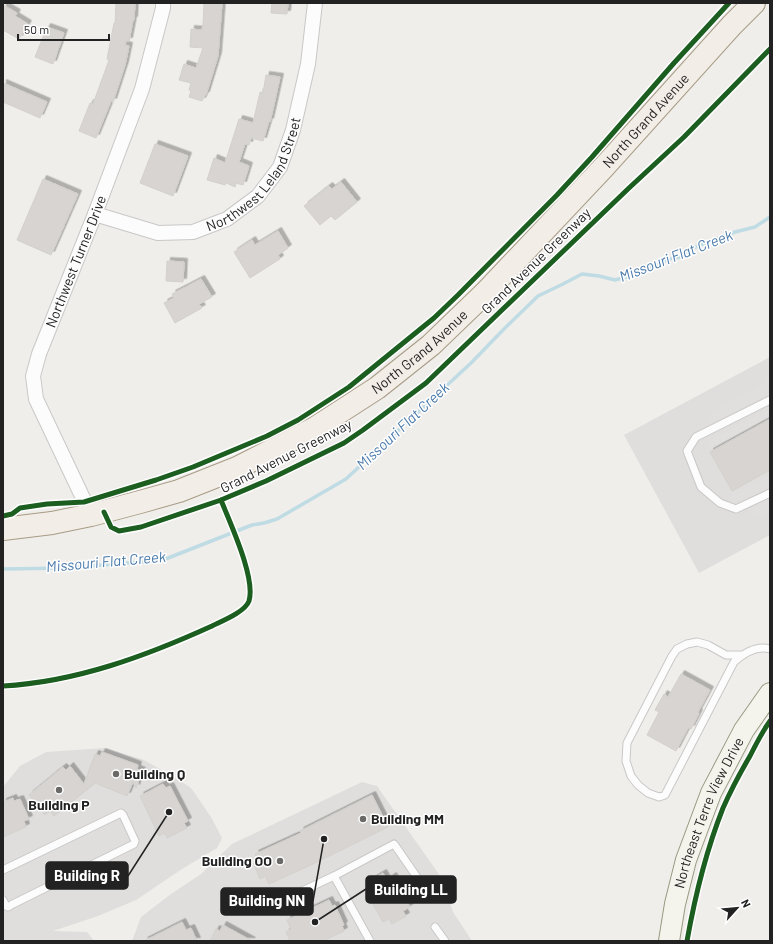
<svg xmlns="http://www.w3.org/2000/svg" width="773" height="944" viewBox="0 0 773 944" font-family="Barlow,sans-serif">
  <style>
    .residential { fill: #dfdedc }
    .parking { fill: #e0dfde }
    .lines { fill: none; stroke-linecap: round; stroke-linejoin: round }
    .stream { stroke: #bfdbe3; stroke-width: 3.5 }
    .building { fill: #d7d4d2; stroke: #d3d0cc; filter: url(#shadow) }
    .service-casing { stroke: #c9c8c7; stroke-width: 9 }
    .minor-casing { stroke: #c9c8c7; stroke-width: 16 }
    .secondary-casing { stroke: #999a82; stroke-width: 22 }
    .primary-casing { stroke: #a79c86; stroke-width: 24 }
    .service { stroke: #fdfcfc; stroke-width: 7 }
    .minor { stroke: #fdfcfc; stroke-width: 14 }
    .secondary { stroke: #f4f4ed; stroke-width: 20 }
    .primary { stroke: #f3ede7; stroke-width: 22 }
    .cycleway-casing { stroke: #fff; stroke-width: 8 }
    .cycleway { stroke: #1b5e20; stroke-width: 5 }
    .poi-dot { fill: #6a6968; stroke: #fff; stroke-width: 1.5 }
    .labels { text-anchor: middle; stroke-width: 3; stroke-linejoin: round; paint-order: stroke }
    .street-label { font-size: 14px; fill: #222; stroke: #fff }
    .poi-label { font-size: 14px; font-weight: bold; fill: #222; stroke: #fff; text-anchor: start }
    .water-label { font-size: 15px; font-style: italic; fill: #4a7aab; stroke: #fff }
    .leader { fill: none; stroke: #222; stroke-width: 1.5 }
    .callout-dot { fill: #222; stroke: #fff; stroke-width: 1.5 }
    .callout { fill: #222; stroke: #222; stroke-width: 1.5 }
    .callout-label { font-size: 15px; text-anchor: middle; font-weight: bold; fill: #fff }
  </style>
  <defs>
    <filter id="shadow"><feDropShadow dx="3.5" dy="-3.5" stdDeviation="0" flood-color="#0004"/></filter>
  </defs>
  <rect width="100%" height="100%" fill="#f0eeeb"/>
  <g class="residential">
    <path d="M 770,357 L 770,535 L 699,573 L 624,435 Z"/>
    <path d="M 105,748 L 144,760 L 179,780 L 191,788 L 211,817 L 222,838 L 217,848 L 182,869 L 136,900 L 98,916 L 53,931 L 87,932 L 94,941 L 3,941 L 3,787 L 20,766 L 46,752 Z"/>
    <path d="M 362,782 L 377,786 L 443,880 L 453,912 L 472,941 L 132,941 L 141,917 L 171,894 L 201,874 L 232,844 Z"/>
  </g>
  <g class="parking">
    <path d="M 770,373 L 770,387 L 761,398 L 712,423 L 708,414 L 756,389 Z"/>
    <path d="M 770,408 L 770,417 L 710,449 L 707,442 Z"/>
    <path d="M 770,475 L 770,486 L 733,505 L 729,496 Z"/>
    <path d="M 770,500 L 770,511 L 755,519 L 750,509 Z"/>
  </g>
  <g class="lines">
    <path class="stream" d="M 3,569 L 66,568 L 163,560 L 252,525 L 264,523 L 277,519 L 346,479 L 471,363 L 505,328 L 538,296 L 563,284 L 582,274 L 599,276 L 615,280 L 630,276 L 673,258 L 682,257 L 690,249 L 735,232 L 755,227 L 770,217"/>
  </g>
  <g class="building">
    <path d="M 116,3 L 135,3 L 134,20 L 133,20 L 129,41 L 126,41 L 125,45 L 129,46 L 125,65 L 113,102 L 111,101 L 96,138 L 79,131 L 90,103 L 93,104 L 109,60 L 107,59 L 114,23 L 115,23 Z"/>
    <path d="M 204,3 L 222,3 L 218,56 L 206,95 L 205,95 L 202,101 L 189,97 L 191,91 L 189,90 L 191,83 L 179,80 L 184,64 L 196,68 L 203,48 L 190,47 L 191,29 L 202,30 L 203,24 Z"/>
    <path d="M 272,3 L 288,3 L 287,14 L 271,13 Z"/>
    <path d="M 3,5 L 17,13 L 15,16 L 28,24 L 19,39 L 3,30 Z"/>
    <path d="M 47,27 L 64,33 L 53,64 L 35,57 Z"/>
    <path d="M 266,75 L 280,77 L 275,100 L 270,122 L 269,121 L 263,141 L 251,138 L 249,145 L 245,144 L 239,162 L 249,166 L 243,185 L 236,183 L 235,187 L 226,183 L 225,185 L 207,180 L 214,158 L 225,163 L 239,119 L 253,123 L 260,92 L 263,93 Z"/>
    <path d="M 3,83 L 47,102 L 40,118 L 3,102 Z"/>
    <path d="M 155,144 L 188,156 L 173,196 L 140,183 Z"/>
    <path d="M 43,179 L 78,194 L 51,255 L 17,240 Z"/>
    <path d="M 341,182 L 357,202 L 335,220 L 331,216 L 320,225 L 304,206 L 329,186 L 332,189 Z"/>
    <path d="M 278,231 L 288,248 L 278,255 L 280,259 L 250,278 L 234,252 L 252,240 L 255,245 Z"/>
    <path d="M 167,261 L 184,262 L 183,282 L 166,281 Z"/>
    <path d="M 201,279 L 212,297 L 199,304 L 202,308 L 175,323 L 164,303 L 174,298 L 172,294 Z"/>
    <path d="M 770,419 L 770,470 L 732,491 L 710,452 Z"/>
    <path d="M 681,674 L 710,690 L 698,712 L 699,713 L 691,729 L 688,728 L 676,751 L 647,735 L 659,712 L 655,710 L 664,694 L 668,697 Z"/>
    <path d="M 102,752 L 138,765 L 137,769 L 142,771 L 136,788 L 133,782 L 127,796 L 95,783 L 54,816 L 50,811 L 45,815 L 29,795 L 63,767 L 66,770 L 70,766 L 84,784 L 95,754 L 100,756 Z"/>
    <path d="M 163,784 L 166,788 L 170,786 L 188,821 L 184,823 L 187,828 L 167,838 L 165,833 L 159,836 L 140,796 Z"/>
    <path d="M 372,795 L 388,827 L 313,864 L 269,884 L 265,876 L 260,879 L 253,862 L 258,860 L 255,854 L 301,833 L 300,831 Z"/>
    <path d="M 13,798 L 14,801 L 20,799 L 29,819 L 24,821 L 26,827 L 3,837 L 3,802 Z"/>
    <path d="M 383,873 L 387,880 L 393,876 L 410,907 L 403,911 L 406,916 L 392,924 L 389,919 L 383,922 L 366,892 L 372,889 L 368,882 Z"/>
    <path d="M 329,900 L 332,906 L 335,905 L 344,925 L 342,926 L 344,931 L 323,941 L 290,941 L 286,932 L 291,929 L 287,920 Z"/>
    <path d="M 182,922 L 186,930 L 191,928 L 197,941 L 144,941 Z"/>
    <path d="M 223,925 L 252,941 L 210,941 L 216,929 L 220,931 Z"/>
  </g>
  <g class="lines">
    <g class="service-casing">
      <g id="service">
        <path d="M 770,400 L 696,437 L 687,451 L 701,487 L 720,503 L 736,509 L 770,493"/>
        <path d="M 742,655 L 726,655 L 708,645 L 697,642 L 687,644 L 677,649 L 672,656 L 627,743 L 626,761 L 631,776 L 638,785 L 648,793 L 659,797 L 665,795 L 734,662 C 744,653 756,645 770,649"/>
        <path d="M 3,870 L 121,813 L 123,815 L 135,841 L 134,844 L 11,905 L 8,907 L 6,906 L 3,900"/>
        <path d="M 334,876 L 394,844 L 430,896"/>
        <path d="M 264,909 L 334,876 L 370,941"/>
        <path d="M 435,927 L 445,941"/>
      </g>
    </g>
    <g class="minor-casing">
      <g id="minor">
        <path id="s1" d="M 95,214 L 158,233 L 193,232 L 227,219 L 258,196 L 280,167 L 293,130 L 308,64 L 315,3"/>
        <path id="s2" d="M 91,515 L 36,399 L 33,376 L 39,354 L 95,214 L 142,89 L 163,8 L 163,3"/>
      </g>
    </g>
    <g class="secondary-casing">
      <g id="secondary">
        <path id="s3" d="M 669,941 L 675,904 L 686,860 L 711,793 L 744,730 L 770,693"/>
      </g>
    </g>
    <g class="primary-casing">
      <g id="primary">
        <path id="s4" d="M 3,529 L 52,523 L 91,515 L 140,502 L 179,491 L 237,468 L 315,428 L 377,388 L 431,345 L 485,293 L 604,167 L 732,25 L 754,3"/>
      </g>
    </g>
    <use href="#service" class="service"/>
    <use href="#minor" class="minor"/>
    <use href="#secondary" class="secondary"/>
    <use href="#primary" class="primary"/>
    <g class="cycleway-casing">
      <g id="cycleway">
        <path d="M 104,512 L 111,527 L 119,531 L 141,527 L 221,500 L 266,481 L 344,443 L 363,430 L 426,383 L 629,188 L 684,137 L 770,49"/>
        <path d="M 3,516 L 12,514 L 20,508 L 47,504 L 84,502 L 156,480 L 193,467 L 267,436 L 298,420 L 349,387 L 434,318 L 458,295 L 557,195 L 592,157 L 674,63 L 729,3"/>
        <path d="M 3,686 C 76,682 146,656 212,626 C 222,621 245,612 249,601 C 256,578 230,523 221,500"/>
        <path d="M 687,941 C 695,896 706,851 723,808 C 731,790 740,773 750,756 C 756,744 762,732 770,721"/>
      </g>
    </g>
    <use href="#cycleway" class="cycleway"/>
  </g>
  <g class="poi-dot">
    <circle cx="116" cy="774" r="4"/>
    <circle cx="59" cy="790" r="4"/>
    <circle cx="363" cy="819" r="4"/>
    <circle cx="280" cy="861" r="4"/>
  </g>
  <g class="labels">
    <g class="street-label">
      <text dy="5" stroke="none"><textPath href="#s4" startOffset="784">North Grand Avenue</textPath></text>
      <text dy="5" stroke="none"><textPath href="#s1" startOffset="190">Northwest Leland Street</textPath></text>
      <text transform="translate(536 261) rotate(-44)" y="5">Grand Avenue Greenway</text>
      <text dy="5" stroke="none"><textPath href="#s2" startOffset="274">Northwest Turner Drive</textPath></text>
      <text dy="5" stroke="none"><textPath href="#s4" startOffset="460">North Grand Avenue</textPath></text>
      <text transform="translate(286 456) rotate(-27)" y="5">Grand Avenue Greenway</text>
      <text dy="5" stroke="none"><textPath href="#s3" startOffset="135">Northeast Terre View Drive</textPath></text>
    </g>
    <g class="poi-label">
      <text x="124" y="779">Building Q</text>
      <text x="59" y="810" text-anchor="middle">Building P</text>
      <text x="371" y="824">Building MM</text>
      <text x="272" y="866" text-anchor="end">Building OO</text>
    </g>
    <g class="water-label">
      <text transform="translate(676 256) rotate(-21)" y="5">Missouri Flat Creek</text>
      <text transform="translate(403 426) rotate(-43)" y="5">Missouri Flat Creek</text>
      <text transform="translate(106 562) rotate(-5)" y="5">Missouri Flat Creek</text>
    </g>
  </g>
  <path class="leader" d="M169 812L128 876M315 922L366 889M324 839L313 901"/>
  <g class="callout-dot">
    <circle cx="169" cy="812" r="4"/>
    <circle cx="315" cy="922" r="4"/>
    <circle cx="324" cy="839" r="4"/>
  </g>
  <g class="callout">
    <rect x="46" y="862" width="82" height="27" rx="4"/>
    <rect x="366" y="876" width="90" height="27" rx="4"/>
    <rect x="221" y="888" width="92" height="27" rx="4"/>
  </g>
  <g class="callout-label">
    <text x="87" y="881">Building R</text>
    <text x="411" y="895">Building LL</text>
    <text x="267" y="906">Building NN</text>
  </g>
  <rect width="773" height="944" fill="none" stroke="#222222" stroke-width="8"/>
  <g transform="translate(737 908) rotate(63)" stroke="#ffffff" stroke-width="3" paint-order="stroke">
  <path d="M0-3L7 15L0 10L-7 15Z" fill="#222222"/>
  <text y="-6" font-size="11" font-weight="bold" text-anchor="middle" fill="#222222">N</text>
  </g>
  <path d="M18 34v6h91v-6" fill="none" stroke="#222222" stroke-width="2"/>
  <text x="24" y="34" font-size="12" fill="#222222" stroke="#ffffff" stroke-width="3" paint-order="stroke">50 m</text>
</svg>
